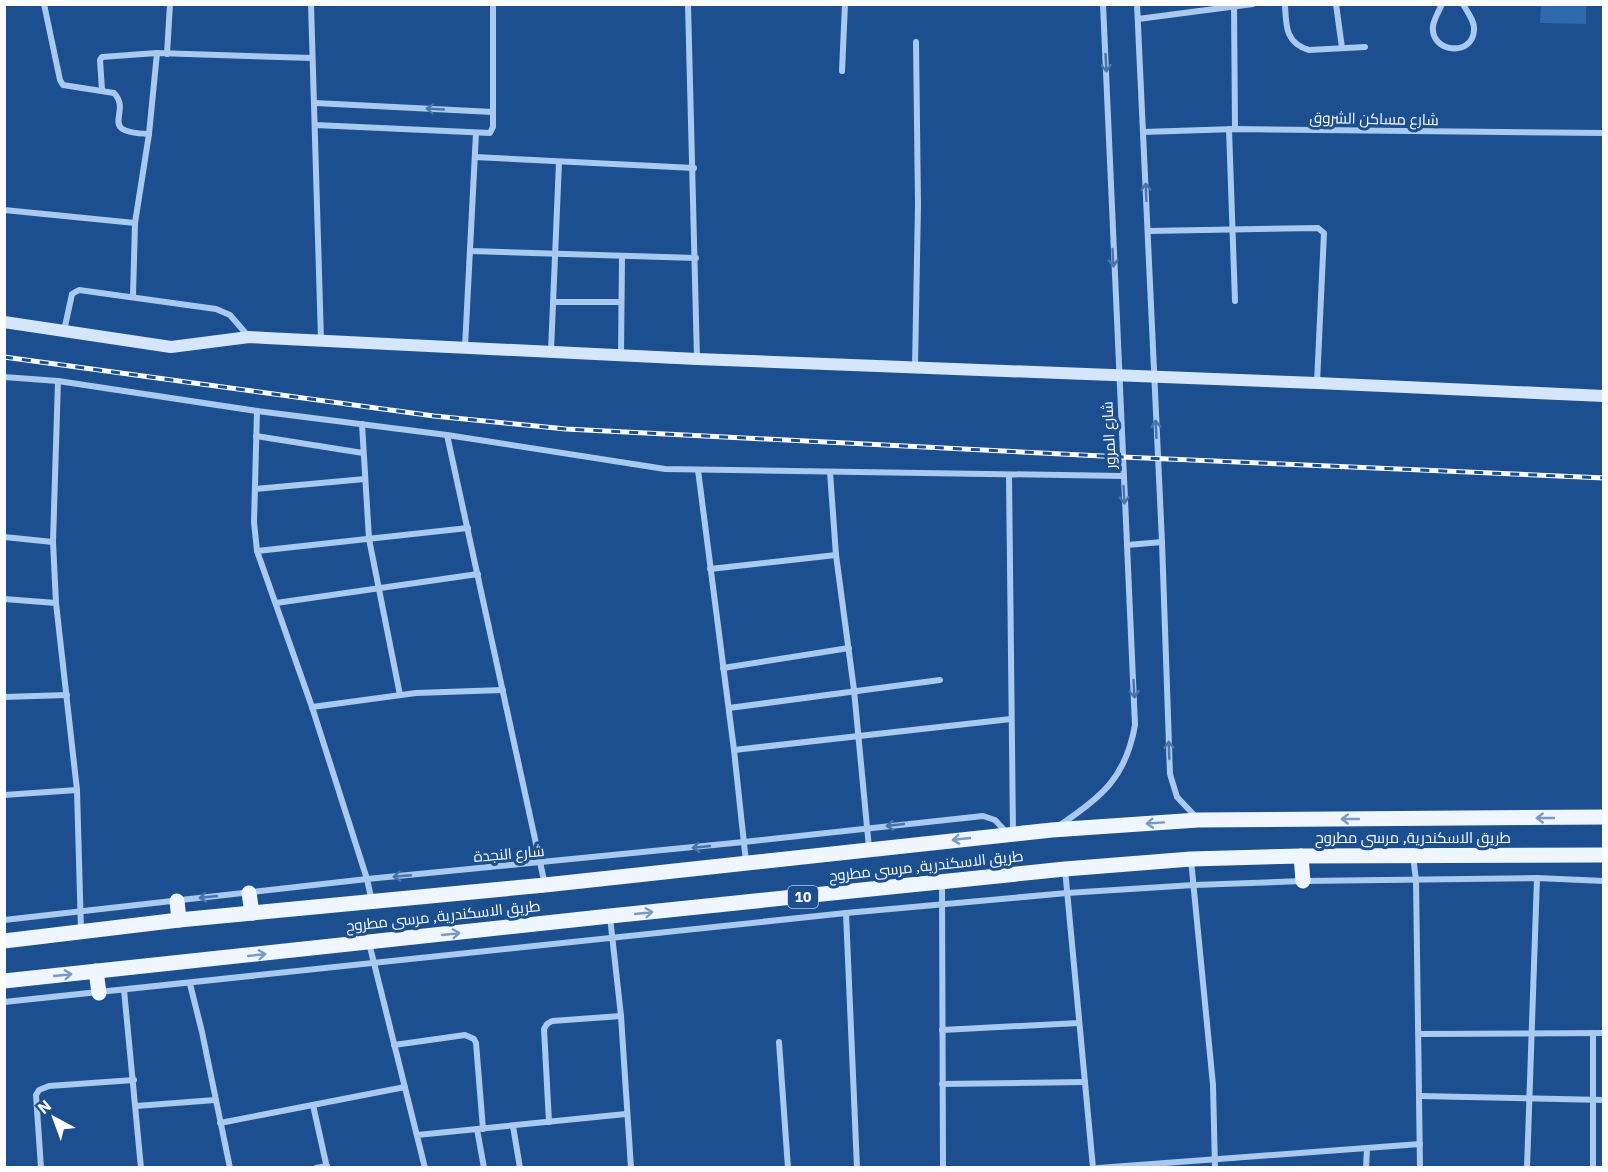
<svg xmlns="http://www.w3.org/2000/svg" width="1608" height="1172" viewBox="0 0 1608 1172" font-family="'IBM Plex Sans',Cairo,sans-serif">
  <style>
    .green { fill: #2e69ad }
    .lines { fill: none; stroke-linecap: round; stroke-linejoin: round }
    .street { stroke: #a9c9ee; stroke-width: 6 }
    .secondary { stroke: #d6e6fa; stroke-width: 12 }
    .primary { stroke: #f0f6ff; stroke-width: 15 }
    .rail-casing { stroke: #fff; stroke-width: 5 }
    .rail { stroke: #1b4f8f; stroke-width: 3; stroke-dasharray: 9; stroke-linecap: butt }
    .oneway { stroke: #4674ac }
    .oneway2 { stroke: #7b9ac1 }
    .labels { text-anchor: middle; stroke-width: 6; stroke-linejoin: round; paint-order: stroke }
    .shield { fill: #1b4f8f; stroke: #bbcadd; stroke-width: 1.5 }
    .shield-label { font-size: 14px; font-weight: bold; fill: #fff }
    .street-label { font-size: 15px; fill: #fff; stroke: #1b4f8f }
  </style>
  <rect width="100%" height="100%" fill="#1b4f8f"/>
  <path class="green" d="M 1541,4 L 1586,5 L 1586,24 L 1540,23 Z"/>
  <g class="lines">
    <g class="street">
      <path d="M 44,4 L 60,80 L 63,85 L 114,93 C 133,113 95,132 149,134"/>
      <path d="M 311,4 L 321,340"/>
      <path d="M 688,4 L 697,359"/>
      <path d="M 1137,4 L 1162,542 L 1170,774 L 1177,797 L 1196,817"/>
      <path d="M 1234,4 L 1235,129"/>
      <path d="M 1285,4 C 1286,25 1285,43 1309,50 L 1365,47"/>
      <path d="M 1336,4 L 1342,48"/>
      <path d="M 1442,4 C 1439,11 1434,19 1433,26 C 1430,53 1473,57 1474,30 C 1475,21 1467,12 1463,4"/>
      <path d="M 1138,19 L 1253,4"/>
      <path d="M 167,54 L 170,4"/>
      <path d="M 842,71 L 845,4"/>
      <path d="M 102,90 L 100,60 L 102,57 L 157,53"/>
      <path d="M 315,103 L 493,112"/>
      <path d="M 315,125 L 490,133 L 493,127 L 493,4"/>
      <path d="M 1229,129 L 1235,301"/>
      <path d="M 1143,132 L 1235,129 L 1604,133"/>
      <path d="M 475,157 L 694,168"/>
      <path d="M 4,210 L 135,223"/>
      <path d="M 1148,231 L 1318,228 L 1324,233 L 1317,383"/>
      <path d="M 470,251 L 696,258"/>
      <path d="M 133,296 L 135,223 L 149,134 L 157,53 L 312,58"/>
      <path d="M 553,302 L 621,302"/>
      <path d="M 64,331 L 72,294 L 79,290 L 216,309 L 230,315 L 249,337"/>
      <path d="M 465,347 L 476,133"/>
      <path d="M 551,351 L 559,162"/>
      <path d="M 621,355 L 622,256"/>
      <path d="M 915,367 L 918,205 L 916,42"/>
      <path d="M 4,377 L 58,381 L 257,411 L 447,435 L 665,469 L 1123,476"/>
      <path d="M 58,381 L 53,542 L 56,603 L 77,790 L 81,931"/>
      <path d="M 257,411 L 254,522 L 257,551 L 312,707 L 367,879 L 372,902"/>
      <path d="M 362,424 L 369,539 L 400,695"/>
      <path d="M 447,435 L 545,885"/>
      <path d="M 256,436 L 363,453"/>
      <path d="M 698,470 L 734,750 L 746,862"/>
      <path d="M 830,472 L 836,555 L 854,690 L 869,848"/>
      <path d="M 1009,475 L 1013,834"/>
      <path d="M 255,489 L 365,479"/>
      <path d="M 4,537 L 53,542"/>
      <path d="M 1127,545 L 1162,542"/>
      <path d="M 257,551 L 468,528"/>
      <path d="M 710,569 L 836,555"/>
      <path d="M 4,599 L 56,603"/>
      <path d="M 276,603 L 478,574"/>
      <path d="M 723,668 L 849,648"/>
      <path d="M 4,697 L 67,695"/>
      <path d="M 312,707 L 416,693 L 503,690"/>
      <path d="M 729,708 L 940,680"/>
      <path d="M 734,750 L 1011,719"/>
      <path d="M 4,795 L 77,790"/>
      <path d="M 1060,825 C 1102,797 1126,777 1135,725 L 1103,4"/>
      <path d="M 1413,856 L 1416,880 L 1420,1168"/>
      <path d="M 1191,860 L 1213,1085 L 1215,1168"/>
      <path d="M 1065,869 L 1093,1168"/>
      <path d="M 942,883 L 943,1168"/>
      <path d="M 846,913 L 857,1168"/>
      <path d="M 610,917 L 621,1016 L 631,1168"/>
      <path d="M 4,920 L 367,879 L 744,842 L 983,816 L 995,820 L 1008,834"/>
      <path d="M 369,943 L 425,1168"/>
      <path d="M 190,984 L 202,1032 L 230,1168"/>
      <path d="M 124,990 L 141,1168"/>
      <path d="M 4,1002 L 846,913 L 1067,893 L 1194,885 L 1303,881 L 1537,878 L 1604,881"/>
      <path d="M 942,1030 L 1079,1023"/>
      <path d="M 1593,1033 L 1593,1168"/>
      <path d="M 1419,1034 L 1604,1033"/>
      <path d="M 779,1042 L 788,1168"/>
      <path d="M 394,1045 L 465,1035 L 474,1039 L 476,1043 L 483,1129"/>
      <path d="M 942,1084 L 1085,1082"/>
      <path d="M 1419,1096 L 1604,1100"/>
      <path d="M 313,1105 L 327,1168"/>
      <path d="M 136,1106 L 215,1100"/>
      <path d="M 549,1122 L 544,1029 L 547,1024 L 552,1021 L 621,1016"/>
      <path d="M 220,1123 L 405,1087"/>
      <path d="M 513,1126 L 520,1168"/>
      <path d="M 477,1129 L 484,1168"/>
      <path d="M 417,1135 L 626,1114"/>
      <path d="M 41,1168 L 36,1095 L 39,1090 L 49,1086 L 134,1080"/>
      <path d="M 316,1168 L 327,1166"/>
      <path d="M 1098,1168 L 1420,1144"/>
      <path d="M 1366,1168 L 1367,1148"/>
      <path d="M 1527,1168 L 1537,878"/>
    </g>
    <path class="secondary" d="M 4,322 L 171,347 L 249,337 L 266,338 L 697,359 L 1317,383 L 1604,396"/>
    <g class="primary">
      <path d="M 1301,856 L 1303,881"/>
      <path d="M 249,893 L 252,913"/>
      <path d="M 177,901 L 179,920"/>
      <path d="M 4,941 L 179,920 L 545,885 L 1052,830 L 1198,820 L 1604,817"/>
      <path d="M 96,971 L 99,993"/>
      <path d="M 4,981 L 610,916 L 1065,869 L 1191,859 L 1301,856 L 1604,855"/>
    </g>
    <g class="rail-casing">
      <path id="rail" d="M 4,357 L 434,416 L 566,429 L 1122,457 L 1604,478"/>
    </g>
    <use href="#rail" class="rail"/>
  </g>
  <defs><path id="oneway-shaft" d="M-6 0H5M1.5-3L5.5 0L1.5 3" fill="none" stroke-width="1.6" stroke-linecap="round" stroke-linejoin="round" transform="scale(1.5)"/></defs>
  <g class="oneway">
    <use href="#oneway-shaft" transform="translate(1106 63) rotate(87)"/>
    <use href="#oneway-shaft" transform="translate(435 109) rotate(-177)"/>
    <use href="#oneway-shaft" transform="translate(1146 192) rotate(-92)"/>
    <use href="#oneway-shaft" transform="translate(1113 258) rotate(87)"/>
    <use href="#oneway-shaft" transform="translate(1156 429) rotate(-93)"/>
    <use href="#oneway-shaft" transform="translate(1124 495) rotate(87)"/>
    <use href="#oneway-shaft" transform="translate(1134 689) rotate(87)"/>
    <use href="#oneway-shaft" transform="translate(1169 750) rotate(-92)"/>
    <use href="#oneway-shaft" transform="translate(895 825) rotate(174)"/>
    <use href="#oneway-shaft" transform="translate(701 847) rotate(174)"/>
    <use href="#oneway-shaft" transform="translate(402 876) rotate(175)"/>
    <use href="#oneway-shaft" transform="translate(208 897) rotate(174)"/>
  </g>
  <g class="oneway2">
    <use href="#oneway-shaft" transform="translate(1545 818) rotate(180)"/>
    <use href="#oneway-shaft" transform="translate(1350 819) rotate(180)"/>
    <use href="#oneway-shaft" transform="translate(1155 823) rotate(176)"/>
    <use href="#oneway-shaft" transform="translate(961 839) rotate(174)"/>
    <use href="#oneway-shaft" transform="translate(644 913) rotate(-6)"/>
    <use href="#oneway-shaft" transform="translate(451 934) rotate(-6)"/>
    <use href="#oneway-shaft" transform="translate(257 955) rotate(-6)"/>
    <use href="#oneway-shaft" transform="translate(63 975) rotate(-6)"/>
  </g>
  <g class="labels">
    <rect class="shield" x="788" y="886" width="30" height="22" rx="4.5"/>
    <g class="shield-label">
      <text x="803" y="902">10</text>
    </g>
    <g class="street-label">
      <text transform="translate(1374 119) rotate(1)" y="5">شارع مساكن الشروق</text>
      <text transform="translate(1109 435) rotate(-93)" y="5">شارع المرور</text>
      <text x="1413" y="843">طريق الاسكندرية, مرسى مطروح</text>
      <text transform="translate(509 854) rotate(-5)" y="5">شارع النجدة</text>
      <text transform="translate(926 866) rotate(-6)" y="5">طريق الاسكندرية, مرسى مطروح</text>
      <text transform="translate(443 916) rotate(-6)" y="5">طريق الاسكندرية, مرسى مطروح</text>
    </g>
  </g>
  <rect width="1608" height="1172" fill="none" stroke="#ffffff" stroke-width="12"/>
  <g transform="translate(54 1118) rotate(319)" stroke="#1b4f8f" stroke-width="4.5" paint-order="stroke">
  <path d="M0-4.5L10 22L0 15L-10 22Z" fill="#ffffff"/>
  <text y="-9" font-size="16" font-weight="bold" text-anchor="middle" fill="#ffffff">N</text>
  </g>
</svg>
